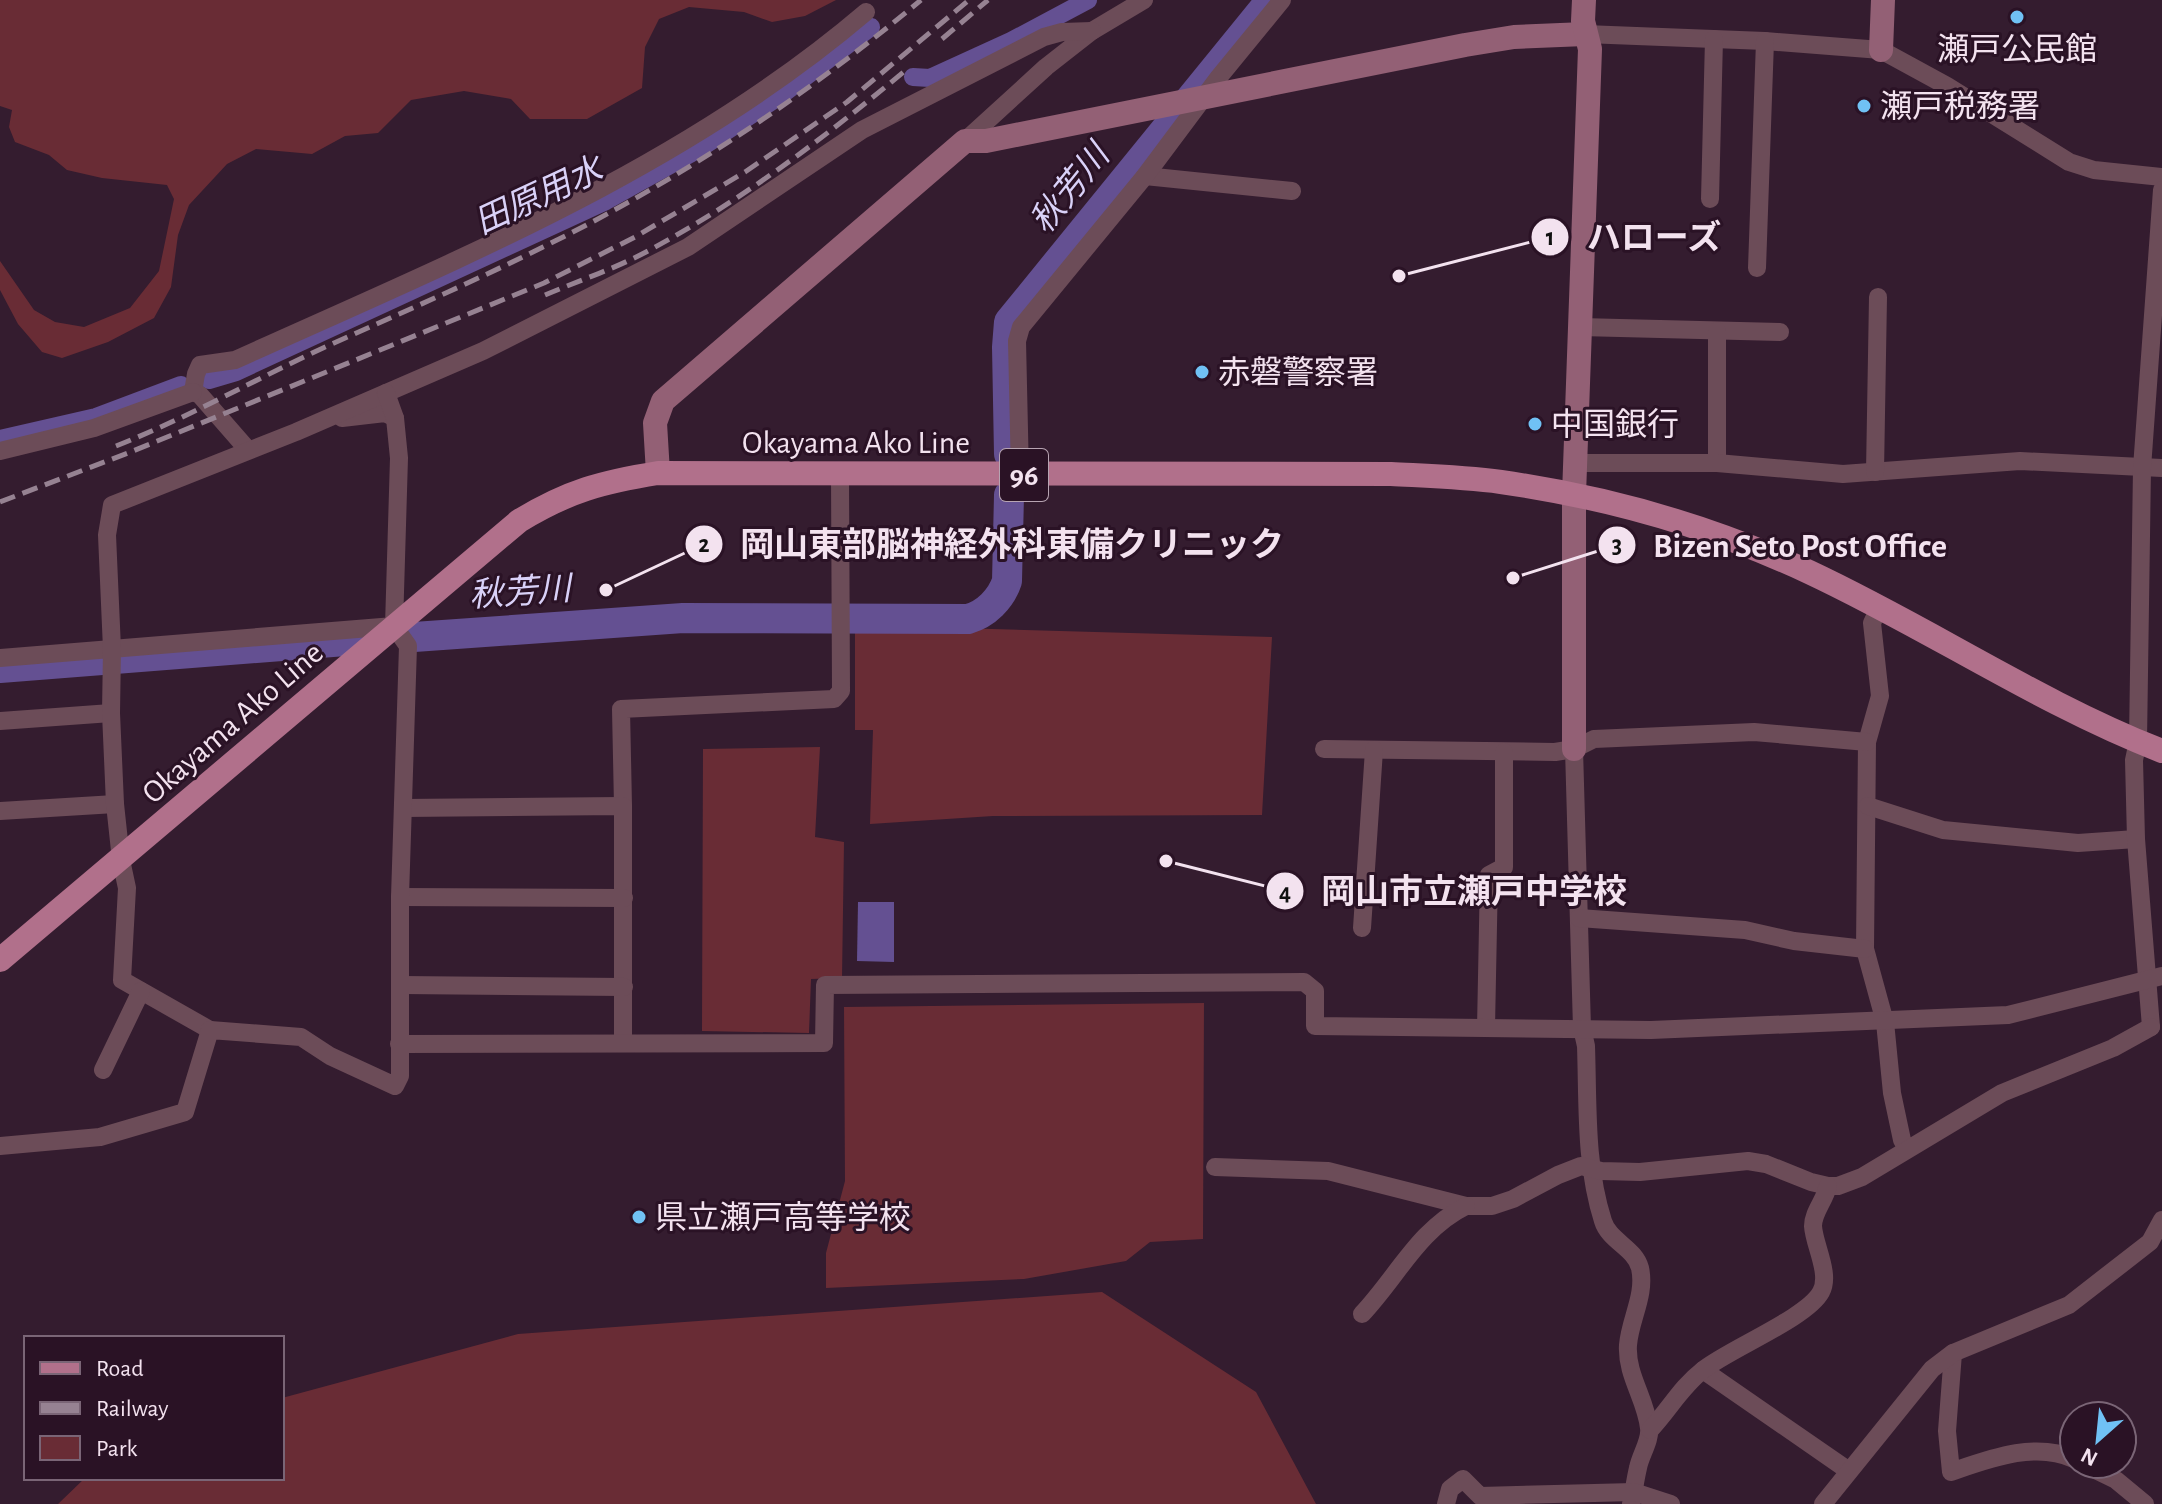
<svg xmlns="http://www.w3.org/2000/svg" width="2162" height="1504" viewBox="0 0 2162 1504" font-family="'Alegreya Sans','Noto Sans JP',sans-serif">
  <style>
    .green { fill: #692c35 }
    .water { fill: #645092 }
    .lines { fill: none; stroke-linecap: round; stroke-linejoin: round }
    .canal { stroke: #645092; stroke-width: 18 }
    .river { stroke: #645092; stroke-width: 30 }
    .street { stroke: #6c4c58; stroke-width: 18 }
    .secondary { stroke: #936075; stroke-width: 24 }
    .primary { stroke: #b1708b; stroke-width: 24 }
    .rail { stroke: #968292; stroke-width: 5; stroke-dasharray: 16 8; stroke-linecap: butt }
    .poi-dot { fill: #70c1f4; stroke: #2a1225; stroke-width: 3 }
    .labels { text-anchor: middle; stroke-width: 6; stroke-linejoin: round; paint-order: stroke }
    .shield { fill: #2a1225; stroke: #b7a4b2; stroke-width: 2 }
    .shield-label { font-size: 30px; font-weight: bold; fill: #f3e2ef }
    .poi-label { font-size: 32px; fill: #f3e2ef; stroke: #2a1225; text-anchor: start }
    .street-label { font-size: 32px; fill: #f3e2ef; stroke: #2a1225 }
    .water-label { font-size: 34px; font-style: italic; fill: #d9d1f8; stroke: #2a1225 }
    .leader { fill: none; stroke: #f3e2ef; stroke-width: 3 }
    .callout-dot { fill: #f3e2ef; stroke: #2a1225; stroke-width: 3 }
    .mark-label { font-size: 24px; text-anchor: middle; font-weight: bold; fill: #111 }
    .callout-label { font-size: 34px; text-anchor: middle; font-weight: bold; fill: #f3e2ef; stroke: #2a1225; stroke-width: 6; stroke-linejoin: round; paint-order: stroke }
  </style>
  <rect width="100%" height="100%" fill="#341c2f"/>
  <g class="green">
    <path d="M 0,0 L 836,0 L 805,16 L 772,22 L 744,12 L 689,7 L 659,19 L 645,47 L 642,88 L 587,119 L 530,119 L 511,99 L 464,91 L 411,100 L 378,133 L 345,136 L 312,154 L 256,149 L 227,164 L 189,205 L 178,235 L 171,287 L 154,318 L 108,342 L 62,358 L 42,352 L 18,324 L 0,290 L 0,261 L 34,310 L 55,322 L 84,327 L 130,308 L 159,271 L 174,199 L 167,185 L 102,178 L 67,170 L 49,155 L 15,142 L 9,127 L 12,110 L 0,106 Z"/>
    <path d="M 855,625 L 1272,637 L 1262,815 L 993,816 L 870,824 L 873,730 L 855,730 Z"/>
    <path d="M 820,747 L 815,837 L 844,842 L 842,978 L 811,979 L 809,1033 L 702,1031 L 703,749 Z"/>
    <path d="M 1204,1003 L 1203,1239 L 1150,1242 L 1126,1261 L 1024,1279 L 826,1288 L 826,1253 L 845,1181 L 844,1007 Z"/>
    <path d="M 1102,1292 L 1256,1392 L 1316,1504 L 58,1504 L 85,1478 L 282,1478 L 282,1398 L 518,1334 Z"/>
  </g>
  <path class="water" d="M 858,902 L 894,902 L 894,962 L 857,961 Z"/>
  <g class="lines">
    <g class="canal">
      <path d="M 913,77 L 930,78 L 1011,41 L 1088,0"/>
      <path d="M 209,380 L 236,372 L 606,201 L 699,149 L 780,96 L 871,27"/>
      <path d="M 0,439 L 96,417 L 181,385"/>
    </g>
    <g class="river">
      <path d="M 1009,454 L 1007,347 L 1009,322 L 1271,0"/>
      <path d="M 414,637 L 683,618 L 968,619 C 986,614 1001,599 1007,581 L 1009,495"/>
      <path d="M 0,668 L 358,640"/>
    </g>
    <g class="street">
      <path d="M 1585,34 L 1765,41 L 1881,50 L 1947,86 L 2069,162 L 2094,170 L 2162,177"/>
      <path d="M 965,141 L 1046,67 L 1092,31 L 1144,0"/>
      <path d="M 1145,176 L 1292,191"/>
      <path d="M 1710,199 L 1714,39"/>
      <path d="M 1757,268 L 1765,41"/>
      <path d="M 1580,327 L 1780,332"/>
      <path d="M 1717,331 L 1717,463"/>
      <path d="M 193,392 L 196,374 L 200,365 L 235,360 C 454,261 682,169 866,12"/>
      <path d="M 193,392 L 200,395 L 248,450"/>
      <path d="M 342,418 L 385,413 L 395,418"/>
      <path d="M 0,451 L 94,428 L 193,392"/>
      <path d="M 1575,463 L 1717,463 L 1843,474 L 2020,461 L 2162,468"/>
      <path d="M 1875,472 L 1878,297"/>
      <path d="M 1020,475 L 1017,341 L 1021,327 L 1145,176 L 1219,77 L 1282,0"/>
      <path d="M 1879,608 L 1872,623 L 1880,696 L 1867,742 L 1865,949 L 1885,1022 L 1892,1093 L 1902,1140 L 1907,1149"/>
      <path d="M 0,658 L 394,626"/>
      <path d="M 0,721 L 111,713"/>
      <path d="M 1324,749 L 1555,752 L 1574,749 L 1594,739 L 1754,732 L 1867,742"/>
      <path d="M 1574,749 L 1582,1028 L 1586,1046 C 1588,1105 1585,1165 1603,1221 C 1609,1241 1635,1248 1640,1268 C 1646,1295 1630,1319 1628,1345 C 1626,1375 1646,1399 1649,1428 C 1651,1440 1640,1456 1638,1468 C 1635,1480 1634,1492 1631,1504"/>
      <path d="M 623,806 L 621,709 L 834,699 L 841,691 L 840,475"/>
      <path d="M 1868,806 L 1943,830 L 2078,843 L 2136,839"/>
      <path d="M 403,808 L 623,806 L 623,1043"/>
      <path d="M 0,811 L 115,804"/>
      <path d="M 400,897 L 624,898"/>
      <path d="M 1579,918 L 1745,930 L 1794,941 L 1865,949"/>
      <path d="M 1362,928 L 1374,750"/>
      <path d="M 401,985 L 624,987"/>
      <path d="M 2151,1027 L 2136,839 L 2134,760 L 2138,741 L 2142,468 L 2162,190"/>
      <path d="M 1486,1028 L 1489,875 L 1504,867 L 1504,752"/>
      <path d="M 210,1030 L 122,980 L 127,888 L 121,860 L 115,804 L 111,713 L 112,649 L 107,535 L 112,505 L 296,432 L 483,351 L 688,247 L 862,130 L 1044,37 L 1062,32 L 1092,31"/>
      <path d="M 399,1044 L 824,1043 L 825,985 L 1304,982 L 1315,991 L 1315,1026 L 1651,1030 L 2008,1015 L 2162,976"/>
      <path d="M 103,1070 L 141,991"/>
      <path d="M 0,1146 L 100,1137 L 185,1112 L 210,1030 L 301,1037 L 330,1056 L 395,1086 L 400,1076 L 400,897 L 408,646 L 394,626 L 399,458 L 395,418 L 386,393"/>
      <path d="M 1215,1167 L 1328,1171 L 1466,1206 L 1492,1206 L 1513,1199 L 1558,1175 L 1581,1166 L 1601,1171 L 1640,1172 L 1748,1161 L 1766,1164 L 1811,1182 L 1828,1186 L 1838,1186 L 1862,1177 L 2002,1093 L 2113,1048 L 2151,1027"/>
      <path d="M 1362,1314 C 1397,1277 1419,1229 1466,1206"/>
      <path d="M 1953,1353 L 1947,1431 L 1951,1472 C 1989,1459 2035,1441 2074,1459"/>
      <path d="M 1703,1370 L 1849,1471"/>
      <path d="M 1650,1430 C 1669,1410 1681,1387 1703,1370 C 1729,1349 1807,1318 1821,1292 C 1831,1274 1814,1245 1813,1226 C 1813,1212 1825,1200 1828,1186"/>
      <path d="M 2083,1464 L 2116,1480 L 2145,1504"/>
      <path d="M 1446,1504 L 1450,1489 L 1463,1479 L 1480,1496 L 1634,1492 L 1671,1504"/>
      <path d="M 1823,1504 L 1932,1369 L 1953,1353 L 2069,1305 L 2150,1242 L 2162,1220"/>
    </g>
    <g class="secondary">
      <path d="M 1881,50 L 1883,0"/>
      <path d="M 658,473 L 655,423 L 663,401 L 965,141 L 986,141 L 1465,45 L 1514,37 L 1585,34"/>
      <path d="M 1574,749 L 1574,495 L 1590,49 L 1583,21 L 1584,0"/>
    </g>
    <path class="primary" d="M 0,960 L 519,521 C 568,491 602,482 658,473 L 1391,474 C 1428,476 1464,477 1501,482 C 1607,497 1712,527 1809,572 C 1929,628 2039,703 2162,751"/>
    <g class="rail">
      <path d="M 942,39 L 988,0"/>
      <path d="M 545,295 C 578,281 614,269 646,252 C 740,202 824,138 906,70"/>
      <path d="M 116,446 C 187,418 254,380 323,348 C 396,315 471,283 543,247 C 678,181 806,96 921,0"/>
      <path d="M 0,502 L 128,453 L 544,283 L 635,237 L 745,172 L 847,102 L 969,0"/>
    </g>
  </g>
  <g class="poi-dot">
    <circle cx="2017" cy="17" r="8"/>
    <circle cx="1864" cy="106" r="8"/>
    <circle cx="1202" cy="372" r="8"/>
    <circle cx="1535" cy="424" r="8"/>
    <circle cx="639" cy="1217" r="8"/>
  </g>
  <g class="labels">
    <rect class="shield" x="1000" y="449" width="48" height="52" rx="6"/>
    <g class="shield-label">
      <text x="1024" y="485">96</text>
    </g>
    <g class="poi-label">
      <text x="2017" y="60" text-anchor="middle">瀬戸公民館</text>
      <text x="1880" y="117">瀬戸税務署</text>
      <text x="1218" y="383">赤磐警察署</text>
      <text x="1551" y="435">中国銀行</text>
      <text x="655" y="1228">県立瀬戸高等学校</text>
    </g>
    <g class="street-label">
      <text x="856" y="453">Okayama Ako Line</text>
      <text transform="translate(232 722) rotate(-41)" y="11">Okayama Ako Line</text>
    </g>
    <g class="water-label">
      <text transform="translate(1069 188) rotate(-51)" y="12">秋芳川</text>
      <text transform="translate(538 195) rotate(-25)" y="12">田原用水</text>
      <text transform="translate(520 591) rotate(-4)" y="12">秋芳川</text>
    </g>
  </g>
  <path class="leader" d="M1399 276L1550 237M606 590L704 544M1513 578L1617 545M1166 861L1285 891"/>
  <g class="callout-dot">
    <circle cx="1399" cy="276" r="8"/>
    <circle cx="606" cy="590" r="8"/>
    <circle cx="1513" cy="578" r="8"/>
    <circle cx="1166" cy="861" r="8"/>
    <circle cx="1550" cy="237" r="20"/>
    <circle cx="704" cy="544" r="20"/>
    <circle cx="1617" cy="545" r="20"/>
    <circle cx="1285" cy="891" r="20"/>
  </g>
  <g class="mark-label">
    <text x="1550" y="245">1</text>
    <text x="704" y="552">2</text>
    <text x="1617" y="553">3</text>
    <text x="1285" y="900">4</text>
  </g>
  <g class="callout-label">
    <text x="1654" y="249">ハローズ</text>
    <text x="1012" y="556">岡山東部脳神経外科東備クリニック</text>
    <text x="1800" y="557">Bizen Seto Post Office</text>
    <text x="1474" y="903">岡山市立瀬戸中学校</text>
  </g>
  <rect x="24" y="1336" width="260" height="144" fill="#2a1225" stroke="#7a6576" stroke-width="2"/>
  <rect x="40" y="1362" width="40" height="12" fill="#b1708b" stroke="#7a6576" stroke-width="2"/>
  <text x="96" y="1376" font-size="24" fill="#f3e2ef">Road</text>
  <rect x="40" y="1402" width="40" height="12" fill="#968292" stroke="#7a6576" stroke-width="2"/>
  <text x="96" y="1416" font-size="24" fill="#f3e2ef">Railway</text>
  <rect x="40" y="1436" width="40" height="24" fill="#692c35" stroke="#7a6576" stroke-width="2"/>
  <text x="96" y="1456" font-size="24" fill="#f3e2ef">Park</text>
  <g transform="translate(2098 1440) rotate(207)"><circle r="38" fill="#2a1225" stroke="#7a6576" stroke-width="2"/>
  <path d="M0-6L14 30L0 20L-14 30Z" fill="#70c1f4"/>
  <text y="-12" font-size="22" font-weight="bold" text-anchor="middle" fill="#f3e2ef">N</text>
  </g>
</svg>
